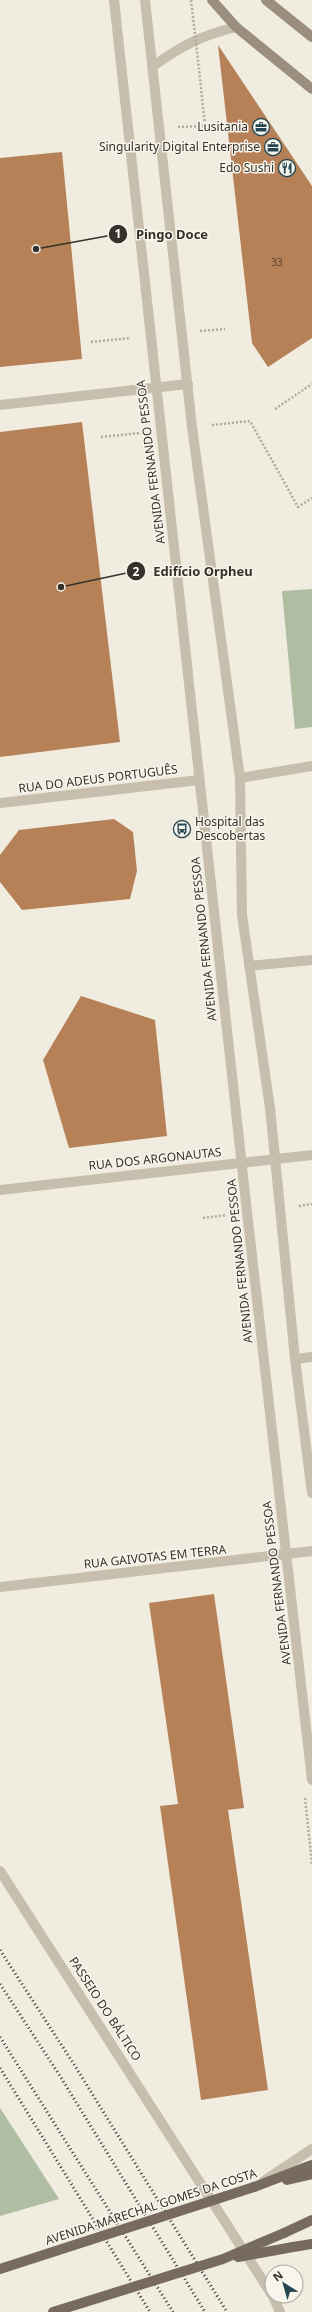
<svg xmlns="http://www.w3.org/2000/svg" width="312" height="2312" viewBox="0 0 312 2312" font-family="'Noto Sans',sans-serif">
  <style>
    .green { fill: #afbea2 }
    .building { fill: #b78157 }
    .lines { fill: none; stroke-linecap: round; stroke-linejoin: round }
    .path { stroke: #b3a998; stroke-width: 2.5; stroke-dasharray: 2 2; stroke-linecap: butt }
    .pedestrian { stroke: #c7bead; stroke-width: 10 }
    .minor { stroke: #c7bead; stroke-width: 10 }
    .tertiary { stroke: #c7bead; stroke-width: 10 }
    .secondary { stroke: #9b8e7f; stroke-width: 10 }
    .primary { stroke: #766b5e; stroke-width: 10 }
    .rail { stroke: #36312b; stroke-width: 3; stroke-dasharray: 1 3; stroke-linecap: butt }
    .path-bridge { stroke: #b3a998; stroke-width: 2.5; stroke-dasharray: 2 2; stroke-linecap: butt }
    .primary-bridge { stroke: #766b5e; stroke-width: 10 }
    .labels { text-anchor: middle; stroke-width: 3; stroke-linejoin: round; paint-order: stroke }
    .number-label { font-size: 10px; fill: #564536 }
    .poi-label { font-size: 12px; fill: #36312b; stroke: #f8f5ec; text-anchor: end }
    .street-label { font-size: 12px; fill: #36312b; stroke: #f8f5ec }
    .leader { fill: none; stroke: #36312b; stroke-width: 1.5 }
    .callout-dot { fill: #36312b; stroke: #f8f5ec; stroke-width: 1.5 }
    .mark-label { font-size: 12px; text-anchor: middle; font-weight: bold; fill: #fff }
    .callout-label { font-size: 13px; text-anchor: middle; font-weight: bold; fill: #36312b; stroke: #f8f5ec; stroke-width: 3; stroke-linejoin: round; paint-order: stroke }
  </style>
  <rect width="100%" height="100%" fill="#f0ece0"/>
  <g class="green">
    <path d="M 312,589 L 312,727 L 295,729 L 282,591 Z"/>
    <path d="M 0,2108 L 59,2199 L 0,2216 Z"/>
  </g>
  <g class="building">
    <path d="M 218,45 L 312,186 L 312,338 L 268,367 L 252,343 Z"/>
    <path d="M 62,152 L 82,359 L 0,367 L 0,158 Z"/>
    <path d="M 82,422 L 120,742 L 0,757 L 0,432 Z"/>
    <path d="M 114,819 L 133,832 L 137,871 L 130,899 L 22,910 L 0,882 L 0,855 L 19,830 Z"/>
    <path d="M 81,996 L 155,1020 L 167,1136 L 69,1148 L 43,1060 Z"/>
    <path d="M 214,1594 L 244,1808 L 228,1810 L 268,2090 L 201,2100 L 160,1806 L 178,1804 L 149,1603 Z"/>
  </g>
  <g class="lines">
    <g class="path">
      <path d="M 178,127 L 205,126 L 199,69"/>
      <path d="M 200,331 L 225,329"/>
      <path d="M 91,342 L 131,338"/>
      <path d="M 275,409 L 312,384"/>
      <path d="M 212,425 L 250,421 L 298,507 L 312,498"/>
      <path d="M 101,437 L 141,433"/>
      <path d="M 299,1206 L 312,1204"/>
      <path d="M 203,1218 L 227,1215"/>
      <path d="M 305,1798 L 312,1864"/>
    </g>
    <path class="pedestrian" d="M 0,803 L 199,780"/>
    <g class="minor">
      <path d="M 0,405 L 188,384"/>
      <path d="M 240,778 L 312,766"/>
      <path d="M 249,966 L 312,960"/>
      <path d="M 0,1190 L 312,1155"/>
      <path d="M 295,1359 L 312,1357"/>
      <path d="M 0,1587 L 312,1551"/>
      <path d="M 0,1871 L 272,2295"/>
      <path d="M 273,2296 L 280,2312"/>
    </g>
    <g class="tertiary">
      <path d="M 114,0 L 247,1212 L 312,1780"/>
      <path d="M 145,0 L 192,427 L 240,778 L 242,915 L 270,1108 L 295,1359 L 312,1493"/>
      <path d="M 152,67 C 181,46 200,36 236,27"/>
      <path d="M 264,2181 L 312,2149"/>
    </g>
    <g class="secondary">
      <path d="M 212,0 L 236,27 L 312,89"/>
      <path d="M 266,0 L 312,37"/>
    </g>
    <g class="primary">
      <path d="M 287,2180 L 312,2174"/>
      <path d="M 254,2187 L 312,2165"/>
      <path d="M 284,2233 L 312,2220"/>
      <path d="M 293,2247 L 312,2244"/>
    </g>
    <g class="rail">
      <path d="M 0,1950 L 75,2066 L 227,2312"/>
      <path d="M 0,1984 L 60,2076 L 205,2312"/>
      <path d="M 0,2037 L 173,2312"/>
      <path d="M 0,2068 L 150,2312"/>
    </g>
    <path class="path-bridge" d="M 191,0 L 199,69"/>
    <g class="primary-bridge">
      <path d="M 238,2257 L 293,2247"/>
      <path d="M 0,2269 L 254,2187"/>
      <path d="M 53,2312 L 223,2259 L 284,2233"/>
    </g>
  </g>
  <defs>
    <g id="office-ring" transform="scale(0.9)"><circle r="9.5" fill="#f8f5ec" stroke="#254753" stroke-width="1.5"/><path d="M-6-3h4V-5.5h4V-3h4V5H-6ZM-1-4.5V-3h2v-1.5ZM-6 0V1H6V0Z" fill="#254753"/></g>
    <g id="restaurant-ring" transform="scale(0.9)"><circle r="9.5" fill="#f8f5ec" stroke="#254753" stroke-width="1.5"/><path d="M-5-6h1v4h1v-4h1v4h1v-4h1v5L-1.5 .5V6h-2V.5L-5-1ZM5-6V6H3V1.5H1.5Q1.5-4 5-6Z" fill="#254753"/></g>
    <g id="bus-ring" transform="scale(0.9)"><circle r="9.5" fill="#f8f5ec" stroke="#254753" stroke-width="1.5"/><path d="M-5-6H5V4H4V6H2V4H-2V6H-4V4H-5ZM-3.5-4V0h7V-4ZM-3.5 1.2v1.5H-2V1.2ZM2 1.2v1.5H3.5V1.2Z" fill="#254753"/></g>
  </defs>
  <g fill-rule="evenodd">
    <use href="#office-ring" x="261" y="127"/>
    <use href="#office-ring" x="273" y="147"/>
    <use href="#restaurant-ring" x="287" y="168"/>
    <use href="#bus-ring" x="182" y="829"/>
  </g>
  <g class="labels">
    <g class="number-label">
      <text x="277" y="266">33</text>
    </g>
    <g class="poi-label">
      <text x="248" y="131">Lusitania</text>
      <text x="260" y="151">Singularity Digital Enterprise</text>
      <text x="274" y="172">Edo Sushi</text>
      <text x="195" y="826" text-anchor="start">Hospital das<tspan x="195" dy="14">Descobertas</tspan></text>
    </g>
    <g class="street-label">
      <text transform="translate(151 462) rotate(-97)" y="4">AVENIDA FERNANDO PESSOA</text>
      <text transform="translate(98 779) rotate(-7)" y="4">RUA DO ADEUS PORTUGUÊS</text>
      <text transform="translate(204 939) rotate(-96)" y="4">AVENIDA FERNANDO PESSOA</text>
      <text transform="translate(155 1159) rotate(-6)" y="4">RUA DOS ARGONAUTAS</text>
      <text transform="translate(240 1261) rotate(-96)" y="4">AVENIDA FERNANDO PESSOA</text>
      <text transform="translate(155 1557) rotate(-6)" y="4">RUA GAIVOTAS EM TERRA</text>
      <text transform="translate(277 1583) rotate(-97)" y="4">AVENIDA FERNANDO PESSOA</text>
      <text transform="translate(105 2009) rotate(57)" y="4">PASSEIO DO BÁLTICO</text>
      <text transform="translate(151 2207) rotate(-18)" y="4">AVENIDA MARECHAL GOMES DA COSTA</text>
    </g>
  </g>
  <path class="leader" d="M36 249L118 234M61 587L136 571"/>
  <g class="callout-dot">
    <circle cx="36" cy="249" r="4"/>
    <circle cx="61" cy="587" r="4"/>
    <circle cx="118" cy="234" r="10"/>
    <circle cx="136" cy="571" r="10"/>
  </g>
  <g class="mark-label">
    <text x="118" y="238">1</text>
    <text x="136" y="576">2</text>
  </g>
  <g class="callout-label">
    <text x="172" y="239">Pingo Doce</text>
    <text x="203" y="576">Edifício Orpheu</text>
  </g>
  <g transform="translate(284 2284) rotate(323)"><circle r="19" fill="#f8f5ec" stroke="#aaa79f"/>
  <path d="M0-3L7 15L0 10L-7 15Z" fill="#254753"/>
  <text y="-6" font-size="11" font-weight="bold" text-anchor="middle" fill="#36312b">N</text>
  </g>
</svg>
